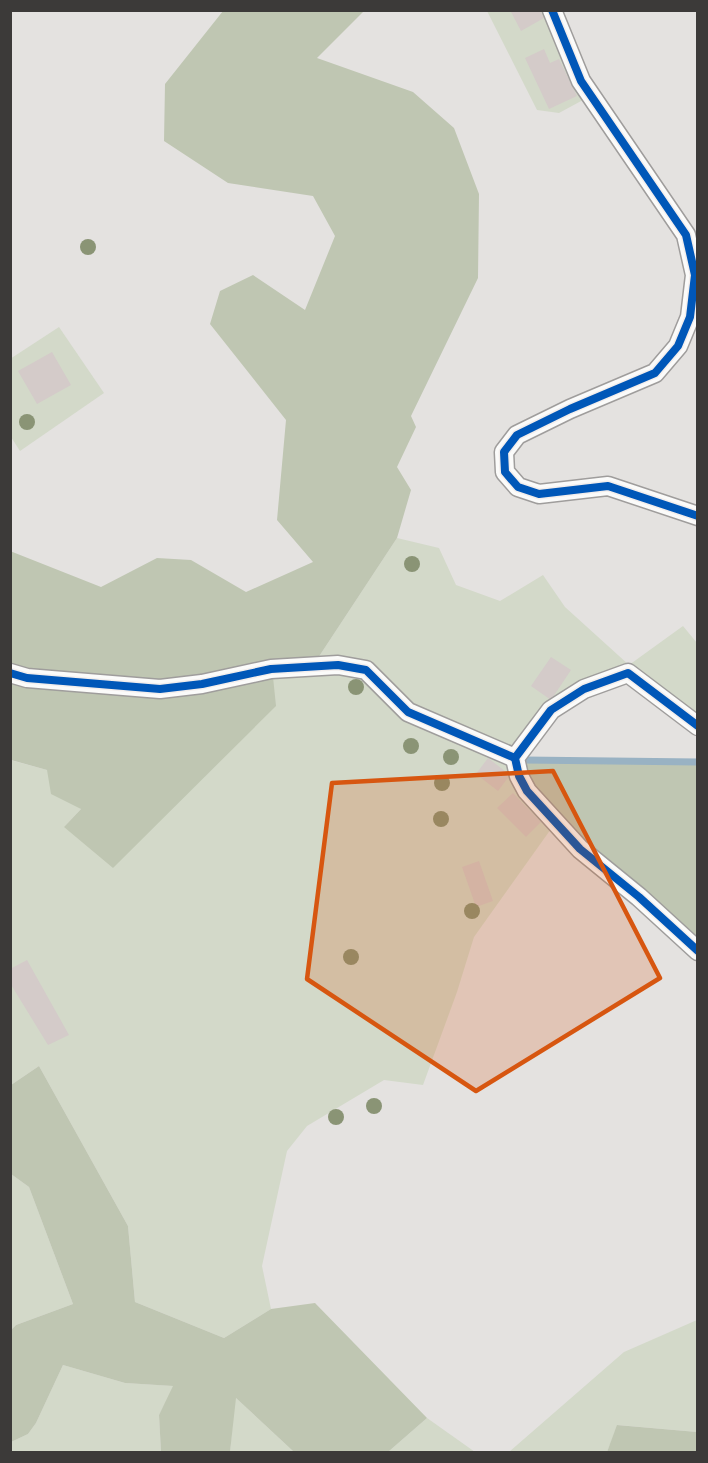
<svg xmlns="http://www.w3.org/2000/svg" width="708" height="1463" viewBox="0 0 708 1463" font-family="Manrope,sans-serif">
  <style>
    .green { fill: #d3d9c9 }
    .forest { fill: #bfc6b2 }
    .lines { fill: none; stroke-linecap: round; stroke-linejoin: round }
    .stream { stroke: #99b2c3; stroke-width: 7 }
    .building { fill: #d4cbc9 }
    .minor-casing { stroke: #9f9d9c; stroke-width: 21 }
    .minor { stroke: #fbfbfa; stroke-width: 18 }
    .cycleway-casing { stroke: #f3eeec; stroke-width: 11 }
    .cycleway { stroke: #0057b8; stroke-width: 8 }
    .tree { fill: #8a9475 }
    .marked { fill: #d75610; fill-opacity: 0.2; stroke: #d75610; stroke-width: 4.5; stroke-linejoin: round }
  </style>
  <rect width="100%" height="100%" fill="#e4e2e0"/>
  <g class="green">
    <path d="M 487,11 L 543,11 L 574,85 L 583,100 L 559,113 L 537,110 Z"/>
    <path d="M 59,327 L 104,393 L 20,451 L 11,437 L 10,359 Z"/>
    <path d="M 397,538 L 439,548 L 456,585 L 500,601 L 543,575 L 565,607 L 629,665 L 683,626 L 697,643 L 697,716 L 629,665 L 513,748 L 412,704 L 370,662 L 337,657 L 318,658 Z"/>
    <path d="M 338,674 L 361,677 L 508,764 L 551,829 L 474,937 L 457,992 L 423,1085 L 384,1080 L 307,1126 L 287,1151 L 262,1266 L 271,1309 L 224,1338 L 135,1302 L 128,1226 L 39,1066 L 11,1085 L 10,760 L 47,770 L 81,809 L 64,827 L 273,677 Z"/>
    <path d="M 11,1174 L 29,1187 L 73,1304 L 16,1325 L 11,1330 Z"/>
    <path d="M 697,1320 L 697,1432 L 618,1425 L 607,1452 L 509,1452 L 624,1352 Z"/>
    <path d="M 63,1365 L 125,1383 L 174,1386 L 159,1415 L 161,1452 L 11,1452 L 11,1442 L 28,1434 L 36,1423 Z"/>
    <path d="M 235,1397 L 294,1452 L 230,1452 Z"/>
    <path d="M 427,1418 L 475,1452 L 388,1452 Z"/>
  </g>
  <g class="forest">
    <path d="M 223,11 L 364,11 L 317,58 L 413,92 L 454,128 L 479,194 L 478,278 L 411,416 L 416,427 L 397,467 L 411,490 L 397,538 L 318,658 L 162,681 L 29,670 L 11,664 L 10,551 L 101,587 L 157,558 L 191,560 L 246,592 L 313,562 L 277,520 L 286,420 L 210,324 L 220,291 L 253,275 L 305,310 L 335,236 L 313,196 L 228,183 L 164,141 L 165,84 Z"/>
    <path d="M 273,677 L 276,706 L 113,868 L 64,827 L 81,809 L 51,794 L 47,770 L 11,760 L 10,681 L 23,685 Z"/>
    <path d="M 524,760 L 697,762 L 697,940 L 587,844 L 534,788 L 527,774 Z"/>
    <path d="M 39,1066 L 128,1226 L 135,1302 L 224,1338 L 271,1309 L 315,1303 L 427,1418 L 388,1452 L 294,1452 L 236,1398 L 230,1452 L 161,1452 L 159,1415 L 173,1386 L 125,1383 L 63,1365 L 36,1423 L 28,1434 L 11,1442 L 11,1330 L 16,1325 L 73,1304 L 29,1187 L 11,1174 L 11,1085 Z"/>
    <path d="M 617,1425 L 697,1432 L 697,1452 L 607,1452 Z"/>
  </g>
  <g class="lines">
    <path class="stream" d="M 524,760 L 698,762"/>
  </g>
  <g class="building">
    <path d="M 510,10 L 540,10 L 544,18 L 521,31 Z"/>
    <path d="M 544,49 L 550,63 L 559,59 L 577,96 L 549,109 L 525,58 Z"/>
    <path d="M 52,352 L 71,385 L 37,404 L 18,371 Z"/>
    <path d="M 551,657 L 571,670 L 551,700 L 531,686 Z"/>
    <path d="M 488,758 L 510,775 L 498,791 L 476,774 Z"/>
    <path d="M 513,793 L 541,822 L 526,837 L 497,808 Z"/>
    <path d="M 479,861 L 493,901 L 476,907 L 462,867 Z"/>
    <path d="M 27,960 L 69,1035 L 48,1045 L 10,983 L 10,969 Z"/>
  </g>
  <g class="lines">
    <g class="minor-casing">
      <g id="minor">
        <path d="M 552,10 L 581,81 L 686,235 L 695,275 L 690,317 L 678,346 L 655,373 L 570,409 L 517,435 L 504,452 L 505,472 L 518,487 L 539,494 L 608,486 L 698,516"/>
        <path d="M 10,673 L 27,678 L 160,689 L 202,684 L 271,669 L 338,665 L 366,670 L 408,712 L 515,758"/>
        <path d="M 698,726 L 628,673 L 584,689 L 551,710 L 515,758 L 519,776 L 527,791 L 580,849 L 639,897 L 698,951"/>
      </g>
    </g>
    <use href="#minor" class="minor"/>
    <g class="cycleway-casing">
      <g id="cycleway">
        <path d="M 552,10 L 581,81 L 686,235 L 695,275 L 690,317 L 678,346 L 655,373 L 570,409 L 517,435 L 504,452 L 505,472 L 518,487 L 539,494 L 608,486 L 698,516"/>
        <path d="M 10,673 L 27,678 L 160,689 L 202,684 L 271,669 L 338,665 L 366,670 L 408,712 L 515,758"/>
        <path d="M 698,726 L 628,673 L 584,689 L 551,710 L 515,758 L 519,776 L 527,791 L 580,849 L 639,897 L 698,951"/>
      </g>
    </g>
    <use href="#cycleway" class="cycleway"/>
  </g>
  <g class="tree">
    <circle cx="88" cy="247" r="8"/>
    <circle cx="27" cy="422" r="8"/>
    <circle cx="412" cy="564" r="8"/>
    <circle cx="356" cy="687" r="8"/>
    <circle cx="411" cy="746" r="8"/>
    <circle cx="451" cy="757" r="8"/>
    <circle cx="442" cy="783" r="8"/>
    <circle cx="441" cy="819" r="8"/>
    <circle cx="472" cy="911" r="8"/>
    <circle cx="351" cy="957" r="8"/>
    <circle cx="374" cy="1106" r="8"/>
    <circle cx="336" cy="1117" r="8"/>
  </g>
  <path class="marked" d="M 553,771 L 660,978 L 476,1091 L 307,979 L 332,783 Z"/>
  <rect width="708" height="1463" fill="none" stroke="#3c3a39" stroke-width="24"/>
</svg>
